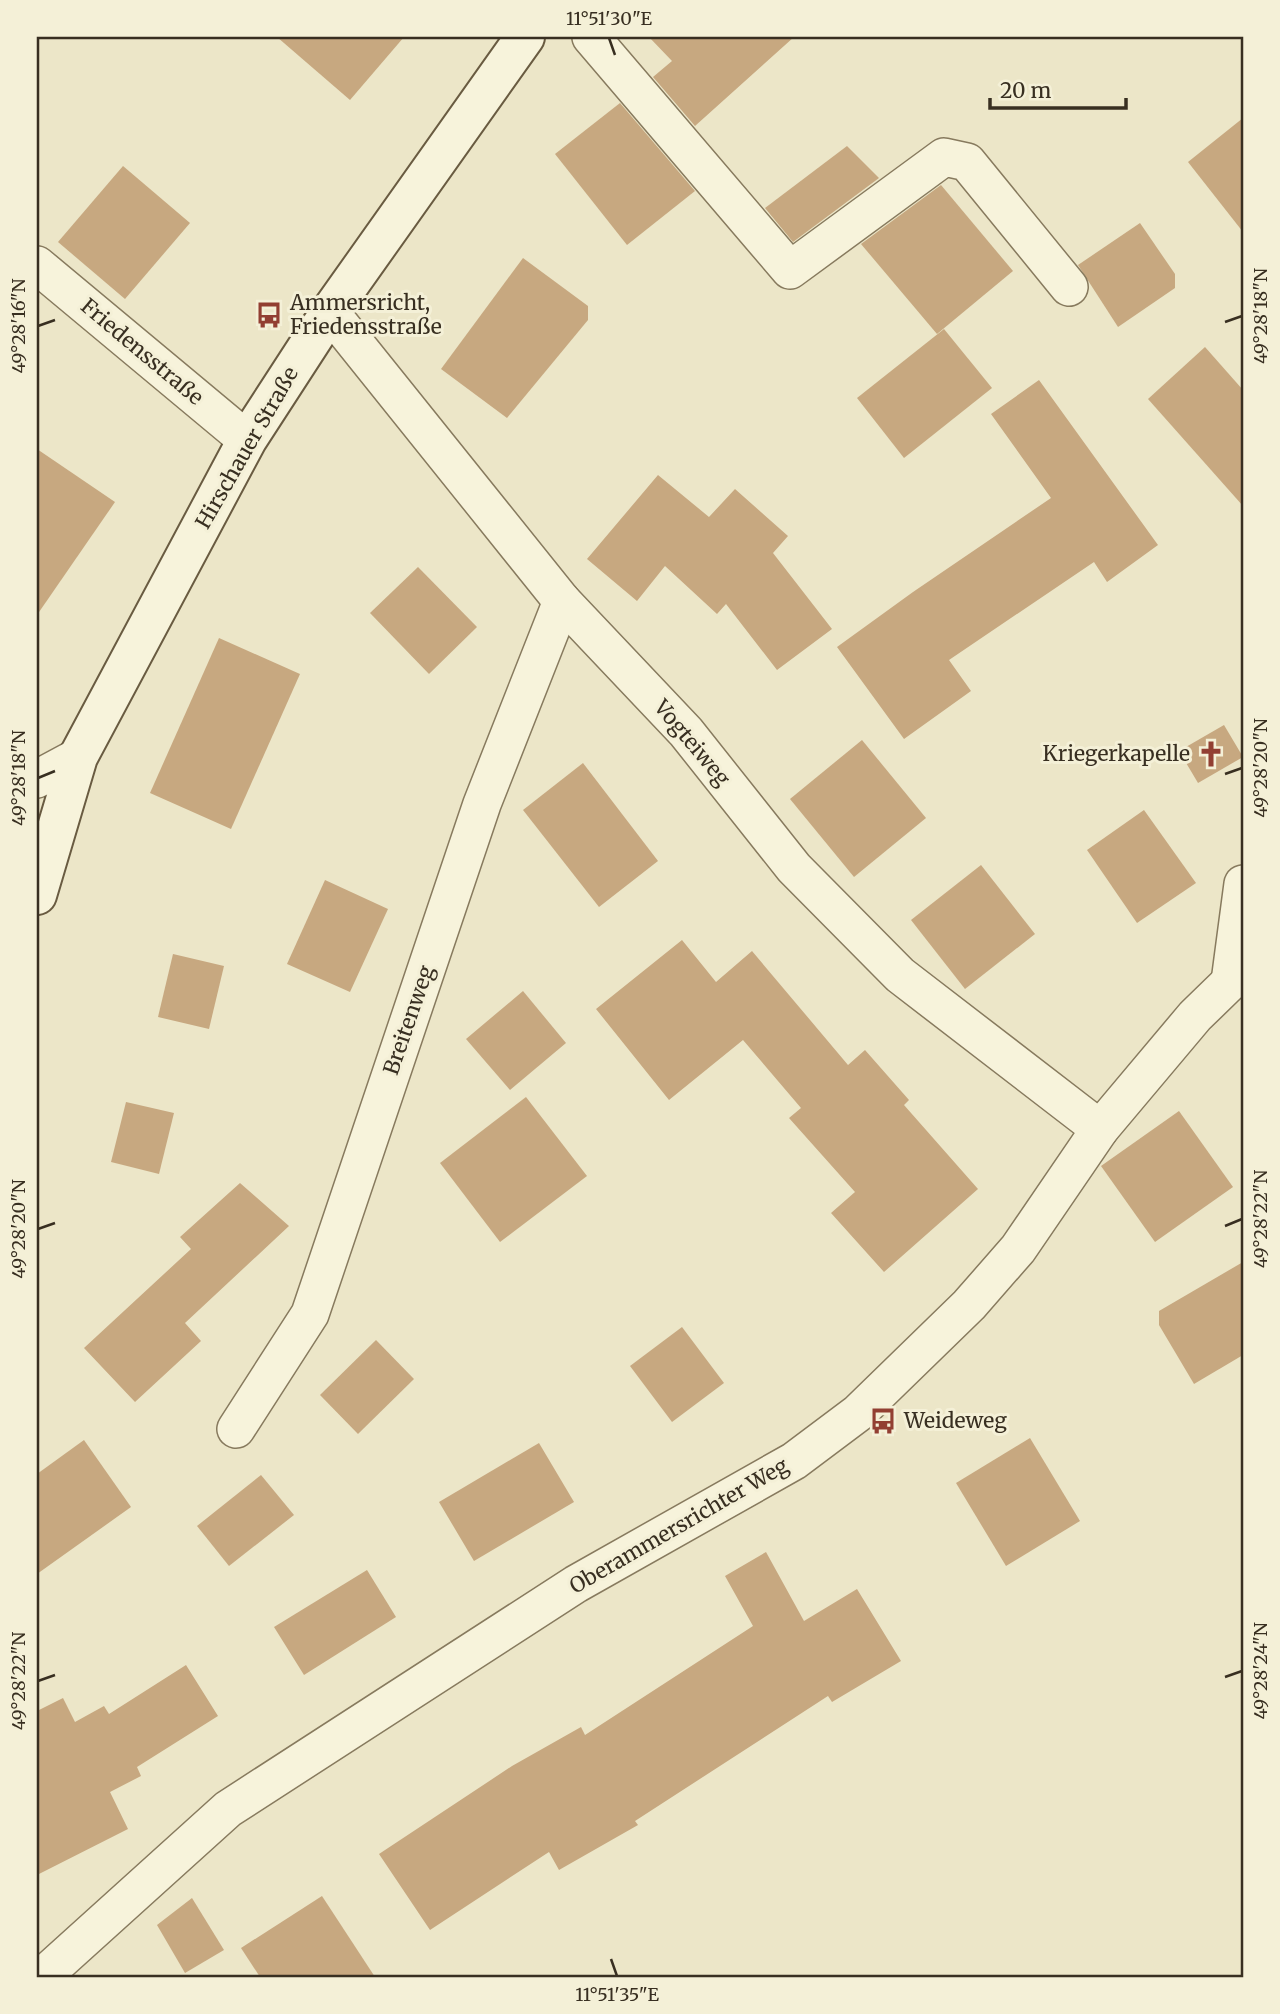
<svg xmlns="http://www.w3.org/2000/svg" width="1280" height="2014" viewBox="0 0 1280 2014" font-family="Merriweather,serif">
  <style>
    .building { fill: #c7a880 }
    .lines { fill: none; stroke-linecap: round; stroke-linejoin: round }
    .street-casing { stroke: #877a5e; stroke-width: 40 }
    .secondary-casing { stroke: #695b41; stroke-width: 42 }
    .street { stroke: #f7f3db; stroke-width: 37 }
    .secondary { stroke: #f7f3db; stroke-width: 38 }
    .ticks { fill: none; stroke: #382f21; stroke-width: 2.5 }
    .labels { text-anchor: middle; stroke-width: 6; stroke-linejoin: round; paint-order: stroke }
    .poi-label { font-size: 21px; fill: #382f21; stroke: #f4f0d7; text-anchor: start }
    .street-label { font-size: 21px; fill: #382f21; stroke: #f4f0d7 }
    .neatline { fill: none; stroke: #382f21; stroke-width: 2.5 }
    .ticks-label { font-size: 18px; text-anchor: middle; fill: #382f21 }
  </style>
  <rect width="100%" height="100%" fill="#ece6c8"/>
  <g class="building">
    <path d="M 277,37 L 404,37 L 350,100 Z"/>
    <path d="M 649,37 L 794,37 L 695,126 L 653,77 L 672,61 Z"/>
    <path d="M 620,103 L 695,191 L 627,245 L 555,154 Z"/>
    <path d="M 1243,118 L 1243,232 L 1188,162 Z"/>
    <path d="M 847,146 L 879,178 L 793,242 L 765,208 Z"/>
    <path d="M 123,166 L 190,223 L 125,299 L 58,242 Z"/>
    <path d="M 941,185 L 1013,271 L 937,334 L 861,244 Z"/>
    <path d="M 1140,223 L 1175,274 L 1175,288 L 1118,327 L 1078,265 Z"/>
    <path d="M 523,258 L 588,306 L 588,320 L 507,418 L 441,369 Z"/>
    <path d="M 944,329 L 992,388 L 904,458 L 857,398 Z"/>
    <path d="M 1205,347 L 1243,390 L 1243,506 L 1148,399 Z"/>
    <path d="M 1039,380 L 1158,545 L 1107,582 L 1094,562 L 949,660 L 971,691 L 904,739 L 837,647 L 913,592 L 1051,498 L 991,414 Z"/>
    <path d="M 37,449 L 115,502 L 37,615 Z"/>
    <path d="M 658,475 L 709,517 L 735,489 L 788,536 L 773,553 L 832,629 L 777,670 L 726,604 L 717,614 L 665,566 L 637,601 L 587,559 Z"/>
    <path d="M 418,567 L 477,627 L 429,674 L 370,613 Z"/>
    <path d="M 219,638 L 300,674 L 231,829 L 150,793 Z"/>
    <path d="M 1224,725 L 1243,757 L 1198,783 L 1179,751 Z"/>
    <path d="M 862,740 L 926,818 L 854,877 L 790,799 Z"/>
    <path d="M 583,763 L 658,861 L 599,907 L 523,810 Z"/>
    <path d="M 1144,810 L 1196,883 L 1137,923 L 1087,850 Z"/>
    <path d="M 981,865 L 1035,934 L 965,989 L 911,920 Z"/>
    <path d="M 325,880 L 388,909 L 350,992 L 287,964 Z"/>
    <path d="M 682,940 L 716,982 L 752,951 L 848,1065 L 865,1050 L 909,1100 L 904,1105 L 978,1189 L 884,1272 L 831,1213 L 855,1192 L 789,1118 L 801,1108 L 743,1040 L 669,1100 L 596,1009 Z"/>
    <path d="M 173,954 L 224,966 L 209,1029 L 158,1017 Z"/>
    <path d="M 523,991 L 566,1043 L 510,1090 L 466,1039 Z"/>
    <path d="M 526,1097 L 587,1176 L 500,1242 L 440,1163 Z"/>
    <path d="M 126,1102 L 174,1113 L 159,1174 L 111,1162 Z"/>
    <path d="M 1179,1111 L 1233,1187 L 1155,1242 L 1101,1166 Z"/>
    <path d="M 240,1183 L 289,1226 L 185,1323 L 201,1341 L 135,1402 L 84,1348 L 191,1249 L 180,1237 Z"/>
    <path d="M 1243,1262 L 1243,1355 L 1194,1384 L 1159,1325 L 1159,1311 Z"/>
    <path d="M 682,1327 L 724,1383 L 672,1422 L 630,1366 Z"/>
    <path d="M 376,1340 L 414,1379 L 358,1434 L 320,1395 Z"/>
    <path d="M 1030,1438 L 1080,1521 L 1006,1566 L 956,1483 Z"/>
    <path d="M 84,1440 L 131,1507 L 37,1574 L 37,1474 Z"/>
    <path d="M 539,1443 L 574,1502 L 474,1561 L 439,1502 Z"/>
    <path d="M 261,1475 L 294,1515 L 229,1566 L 197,1526 Z"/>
    <path d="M 766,1552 L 804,1621 L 857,1589 L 901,1661 L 832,1702 L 828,1696 L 635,1821 L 638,1825 L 559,1870 L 549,1852 L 430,1930 L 379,1854 L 512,1766 L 581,1727 L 585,1735 L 753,1626 L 725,1576 Z"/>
    <path d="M 367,1570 L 396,1617 L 304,1675 L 274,1627 Z"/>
    <path d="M 186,1665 L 218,1716 L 137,1767 L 141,1776 L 110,1792 L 128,1829 L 37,1875 L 37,1711 L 63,1698 L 75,1722 L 104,1706 L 109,1714 Z"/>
    <path d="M 322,1896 L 375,1977 L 260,1977 L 241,1948 Z"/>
    <path d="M 192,1898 L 224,1950 L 185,1973 L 157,1925 Z"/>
  </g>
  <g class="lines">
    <g class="street-casing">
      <g id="street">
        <path d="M 591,37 L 790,270 L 944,157 L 967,162 L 1069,287"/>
        <path d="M 37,265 L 247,440"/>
        <path d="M 330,312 L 562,601 L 686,732 L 794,868 L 900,975 L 1100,1129"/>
        <path d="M 37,779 L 78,757"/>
        <path d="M 1230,982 L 1243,884"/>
        <path d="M 236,1429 L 310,1314 L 482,804 L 562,601"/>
        <path d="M 42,1977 L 228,1809 L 576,1584 L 794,1461 L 858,1413 L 969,1305 L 1018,1249 L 1100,1129 L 1195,1016 L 1230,982"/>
      </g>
    </g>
    <g class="secondary-casing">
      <path id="secondary" d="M 37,895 L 78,757 L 247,440 L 330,312 L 525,37"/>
    </g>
    <use href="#street" class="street"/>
    <use href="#secondary" class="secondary"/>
  </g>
  <path class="ticks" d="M 609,38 L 615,55M 1225,322 L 1242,316M 38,326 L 55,320M 1225,774 L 1242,768M 38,778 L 55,771M 1225,1226 L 1242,1219M 38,1229 L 55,1223M 1225,1677 L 1242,1671M 38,1681 L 55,1675M 611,1959 L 617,1976"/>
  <defs>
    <g id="bus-bare" transform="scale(2.1)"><path d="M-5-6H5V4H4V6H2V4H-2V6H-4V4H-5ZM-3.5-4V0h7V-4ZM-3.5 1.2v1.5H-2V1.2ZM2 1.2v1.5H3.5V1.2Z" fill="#923f32" stroke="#f4f0d7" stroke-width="2.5" paint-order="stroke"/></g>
    <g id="church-bare" transform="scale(2.1)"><path d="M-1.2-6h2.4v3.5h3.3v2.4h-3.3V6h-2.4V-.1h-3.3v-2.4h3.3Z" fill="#923f32" stroke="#f4f0d7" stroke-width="2.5" paint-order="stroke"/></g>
  </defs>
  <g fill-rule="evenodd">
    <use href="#bus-bare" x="269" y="315"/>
    <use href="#church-bare" x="1211" y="754"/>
    <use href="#bus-bare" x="883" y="1421"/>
  </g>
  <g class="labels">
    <g class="poi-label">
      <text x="290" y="310">Ammersricht,<tspan x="290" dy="24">Friedensstraße</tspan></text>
      <text x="1190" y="761" text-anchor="end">Kriegerkapelle</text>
      <text x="904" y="1428">Weideweg</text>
    </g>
    <g class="street-label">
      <text transform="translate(142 352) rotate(40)" y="7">Friedensstraße</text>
      <text transform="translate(247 448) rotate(-60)" y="7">Hirschauer Straße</text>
      <text transform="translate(692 743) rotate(50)" y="7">Vogteiweg</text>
      <text transform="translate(409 1020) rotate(-71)" y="7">Breitenweg</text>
      <text transform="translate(679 1526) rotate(-30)" y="7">Oberammersrichter Weg</text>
    </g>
  </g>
  <rect width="1280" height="2014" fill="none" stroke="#f4f0d7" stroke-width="77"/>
  <path d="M990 98v10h136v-10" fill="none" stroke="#382f21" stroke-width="3.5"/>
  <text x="1000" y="98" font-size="21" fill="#382f21" stroke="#f4f0d7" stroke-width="5" paint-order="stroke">20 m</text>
  <rect x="38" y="38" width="1204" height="1938" class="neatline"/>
  <g class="ticks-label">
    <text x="609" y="25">11°51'30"E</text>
    <text transform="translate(1261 316) rotate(-90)" y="6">49°28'18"N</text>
    <text transform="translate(19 326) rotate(-90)" y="6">49°28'16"N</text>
    <text transform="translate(1261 768) rotate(-90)" y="6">49°28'20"N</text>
    <text transform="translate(19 778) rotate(-90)" y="6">49°28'18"N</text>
    <text transform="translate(1261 1219) rotate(-90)" y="6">49°28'22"N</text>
    <text transform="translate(19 1229) rotate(-90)" y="6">49°28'20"N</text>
    <text transform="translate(1261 1671) rotate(-90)" y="6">49°28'24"N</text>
    <text transform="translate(19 1681) rotate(-90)" y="6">49°28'22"N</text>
    <text x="617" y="2001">11°51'35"E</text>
  </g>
</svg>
